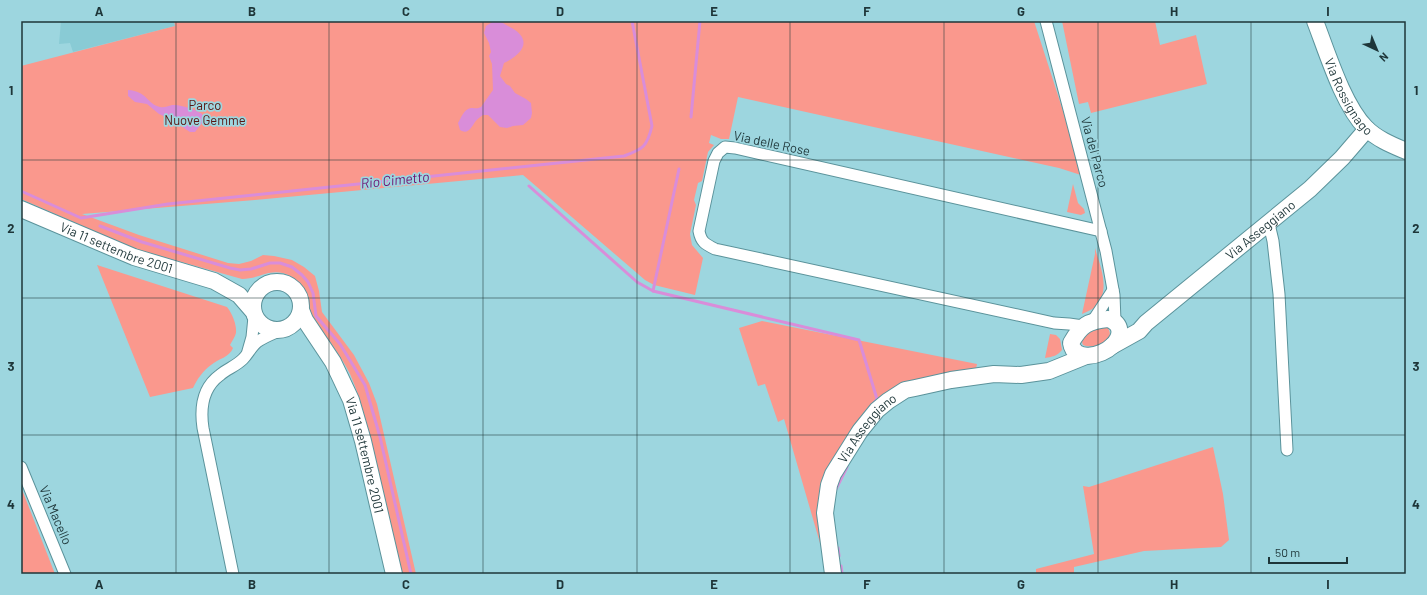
<svg xmlns="http://www.w3.org/2000/svg" width="1427" height="595" viewBox="0 0 1427 595" font-family="Barlow,sans-serif">
  <style>
    .built { fill: #89cbd5 }
    .green { fill: #fa988d }
    .water { fill: #d98dd9 }
    .lines { fill: none; stroke-linecap: round; stroke-linejoin: round }
    .stream { stroke: #d98dd9; stroke-width: 3 }
    .street-casing { stroke: #5b939b; stroke-width: 13 }
    .secondary-casing { stroke: #5b939b; stroke-width: 18 }
    .street { stroke: #fff; stroke-width: 11 }
    .secondary { stroke: #fff; stroke-width: 16 }
    .grid { fill: none; stroke: #1e3639; stroke-width: 1; stroke-opacity: 0.55 }
    .labels { text-anchor: middle; stroke-width: 3.5; stroke-linejoin: round; paint-order: stroke }
    .street-label { font-size: 13px; fill: #1e3639; stroke: #9dd6df }
    .park-label { font-size: 13px; fill: #591612; stroke: #9dd6df }
    .water-label { font-size: 14px; font-style: italic; fill: #6f1171; stroke: #9dd6df }
    .neatline { fill: none; stroke: #1e3639; stroke-width: 1.5 }
    .grid-label { font-size: 13px; text-anchor: middle; font-weight: bold; fill: #1e3639 }
  </style>
  <rect width="100%" height="100%" fill="#9dd6df"/>
  <path class="built" d="M 61,21 L 174,21 L 175,26 L 73,52 L 70,43 L 59,44 Z"/>
  <g class="green">
    <path d="M 174,21 L 1034,21 L 1084,176 L 1059,168 L 738,97 L 729,139 L 721,139 L 711,135 L 709,143 L 714,145 L 708,152 L 702,181 L 698,183 L 694,200 L 696,205 L 690,234 L 692,245 L 703,258 L 695,295 L 654,285 L 645,280 L 523,175 L 255,200 L 82,214 L 139,235 L 228,263 L 239,264 L 251,261 L 263,255 L 274,256 L 292,260 L 304,267 L 315,276 L 319,291 L 322,312 L 354,355 L 369,383 L 377,404 L 416,574 L 402,574 C 393,537 385,501 376,465 C 369,434 363,403 350,374 C 345,364 338,353 331,343 C 325,335 318,329 313,319 C 304,304 310,288 292,277 C 272,265 261,279 242,279 L 135,249 L 21,199 L 21,66 L 175,26 Z"/>
    <path d="M 1062,21 L 1155,21 L 1160,45 L 1196,35 L 1207,84 L 1091,113 L 1088,102 L 1079,104 Z"/>
    <path d="M 1073,184 L 1078,203 L 1084,209 L 1085,213 L 1081,215 L 1067,212 Z"/>
    <path d="M 1095,248 C 1100,266 1111,290 1096,306 C 1092,310 1086,312 1082,314 L 1095,254 Z"/>
    <path d="M 97,265 L 227,307 C 232,313 237,325 236,333 C 235,337 232,341 230,345 L 233,348 C 230,357 218,359 211,365 C 203,371 197,379 193,388 L 150,397 Z"/>
    <path d="M 762,321 L 977,364 L 975,373 L 888,405 L 832,480 L 822,550 L 784,419 L 778,422 L 765,384 L 758,386 L 739,328 Z"/>
    <path d="M 1107,327 C 1118,340 1094,350 1083,345 L 1082,342 C 1085,329 1096,329 1107,327 Z"/>
    <path d="M 1050,334 L 1056,335 L 1060,339 L 1062,350 C 1057,356 1052,357 1045,358 Z"/>
    <path d="M 1213,447 L 1223,494 L 1229,540 L 1221,547 L 1144,551 L 1074,567 L 1074,574 L 1036,574 L 1036,569 L 1094,554 L 1083,486 L 1089,487 Z"/>
    <path d="M 21,487 L 55,574 L 21,574 Z"/>
  </g>
  <g class="water">
    <path d="M 494,21 C 500,21 503,23 508,26 C 533,38 525,53 504,63 L 500,76 L 506,84 L 510,86 L 515,93 L 526,99 L 531,103 L 532,113 L 531,118 L 523,125 L 513,126 L 507,128 L 500,127 L 488,115 L 483,115 C 480,117 477,119 475,122 C 471,128 468,135 460,130 L 458,123 C 461,118 464,109 471,108 C 476,108 477,109 481,107 L 493,90 L 492,64 L 489,56 L 491,52 L 489,43 L 484,33 L 486,26 Z"/>
    <path d="M 128,90 C 147,91 147,104 160,107 C 164,108 168,106 172,105 C 181,104 202,111 206,118 L 195,132 L 190,132 L 172,120 L 159,114 L 147,104 L 135,102 L 128,96 Z"/>
  </g>
  <g class="lines">
    <g class="stream">
      <path d="M 691,117 L 700,21"/>
      <path d="M 529,186 L 637,282 L 653,291 L 859,340 L 877,399 L 873,404"/>
      <path d="M 21,191 L 81,218 L 168,204 L 624,156 C 643,149 647,147 652,126 L 632,21"/>
      <path d="M 100,226 L 142,242 L 230,268 L 240,270 L 251,269 L 270,263 L 280,263 L 292,267 L 302,275 L 308,282 L 313,293 L 316,316 L 340,344 L 365,385 L 380,437 L 411,574"/>
      <path d="M 653,291 L 679,169"/>
      <path d="M 835,491 L 847,467"/>
      <path d="M 838,548 L 839,556"/>
      <path d="M 841,566 L 842,574"/>
    </g>
    <g class="street-casing">
      <g id="street">
        <path d="M 1046,21 L 1106,251 L 1114,295 L 1115,321"/>
        <path d="M 1269,224 L 1273,241 L 1279,294 L 1287,450"/>
        <path d="M 1092,322 L 1113,290"/>
        <path d="M 1083,326 L 1069,324 L 1054,323 L 715,249 C 705,244 701,242 699,231 L 714,161 L 718,153 L 725,147 L 735,148 L 1101,231"/>
        <path d="M 248,351 L 252,337 L 254,317"/>
        <path d="M 21,467 L 65,574"/>
        <path d="M 233,574 L 203,428 C 200,408 202,388 220,375 C 227,369 236,366 243,359 C 248,354 251,347 257,342 C 264,337 272,334 279,331"/>
      </g>
    </g>
    <g class="secondary-casing">
      <g id="secondary">
        <path id="s1" d="M 1315,21 C 1327,52 1343,105 1366,128 C 1377,139 1392,145 1406,151"/>
        <path id="s2" d="M 21,209 L 134,257 L 214,281 L 239,295 L 252,310"/>
        <circle cx="277" cy="306" r="24"/>
        <path id="s3" d="M 301,310 L 305,320 L 333,362 L 351,400 L 363,441 L 394,574"/>
        <path d="M 1108,319 C 1122,323 1123,336 1112,346 C 1102,356 1074,363 1071,343 C 1081,325 1088,321 1108,319 Z"/>
        <path id="s4" d="M 1112,346 L 1139,331 L 1146,323 L 1310,189 L 1342,158 L 1367,129"/>
        <path id="s5" d="M 833,574 L 825,513 L 829,485 L 833,474 L 860,431 L 877,410 L 888,401 L 905,390 L 915,388 L 951,380 L 994,374 L 1021,375 L 1049,371 L 1086,356"/>
      </g>
    </g>
    <use href="#street" class="street"/>
    <use href="#secondary" class="secondary"/>
  </g>
  <path class="grid" d="M 176,21 L 176,574M 329,21 L 329,574M 483,21 L 483,574M 637,21 L 637,574M 790,21 L 790,574M 944,21 L 944,574M 1098,21 L 1098,574M 1251,21 L 1251,574M 21,160 L 1406,160M 21,298 L 1406,298M 21,435 L 1406,435"/>
  <g class="labels">
    <g class="street-label">
      <text dy="5" stroke="none"><textPath href="#s1" startOffset="83">Via Rossignago</textPath></text>
      <text transform="translate(772 143) rotate(12)" y="5">Via delle Rose</text>
      <text transform="translate(1095 152) rotate(75)" y="5">Via del Parco</text>
      <text dy="5" stroke="none"><textPath href="#s4" startOffset="189">Via Asseggiano</textPath></text>
      <text dy="5" stroke="none"><textPath href="#s2" startOffset="103">Via 11 settembre 2001</textPath></text>
      <text dy="5" stroke="none"><textPath href="#s5" startOffset="159">Via Asseggiano</textPath></text>
      <text dy="5" stroke="none"><textPath href="#s3" startOffset="160">Via 11 settembre 2001</textPath></text>
      <text transform="translate(56 515) rotate(67)" y="5">Via Macello</text>
    </g>
    <g class="park-label">
      <text x="205" y="110">Parco<tspan x="205" dy="15">Nuove Gemme</tspan></text>
    </g>
    <g class="water-label">
      <text transform="translate(395 180) rotate(-6)" y="5">Rio Cimetto</text>
    </g>
  </g>
  <rect width="1427" height="595" fill="none" stroke="#9dd6df" stroke-width="44"/>
  <g transform="translate(1377 50) rotate(136)" stroke="#9dd6df" stroke-width="3" paint-order="stroke">
  <path d="M0-3L7 15L0 10L-7 15Z" fill="#1e3639"/>
  <text y="-6" font-size="11" font-weight="bold" text-anchor="middle" fill="#1e3639">N</text>
  </g>
  <path d="M1269 557v6h78v-6" fill="none" stroke="#1e3639" stroke-width="2"/>
  <text x="1275" y="557" font-size="12" fill="#1e3639" stroke="#9dd6df" stroke-width="3" paint-order="stroke">50 m</text>
  <rect x="22" y="22" width="1383" height="551" class="neatline"/>
  <g class="grid-label">
    <text x="99" y="16">A</text>
    <text x="252" y="16">B</text>
    <text x="406" y="16">C</text>
    <text x="560" y="16">D</text>
    <text x="714" y="16">E</text>
    <text x="867" y="16">F</text>
    <text x="1021" y="16">G</text>
    <text x="1174" y="16">H</text>
    <text x="1328" y="16">I</text>
    <text x="11" y="95">1</text>
    <text x="1416" y="95">1</text>
    <text x="11" y="233">2</text>
    <text x="1416" y="233">2</text>
    <text x="11" y="371">3</text>
    <text x="1416" y="371">3</text>
    <text x="11" y="509">4</text>
    <text x="1416" y="509">4</text>
    <text x="99" y="589">A</text>
    <text x="252" y="589">B</text>
    <text x="406" y="589">C</text>
    <text x="560" y="589">D</text>
    <text x="714" y="589">E</text>
    <text x="867" y="589">F</text>
    <text x="1021" y="589">G</text>
    <text x="1174" y="589">H</text>
    <text x="1328" y="589">I</text>
  </g>
</svg>
